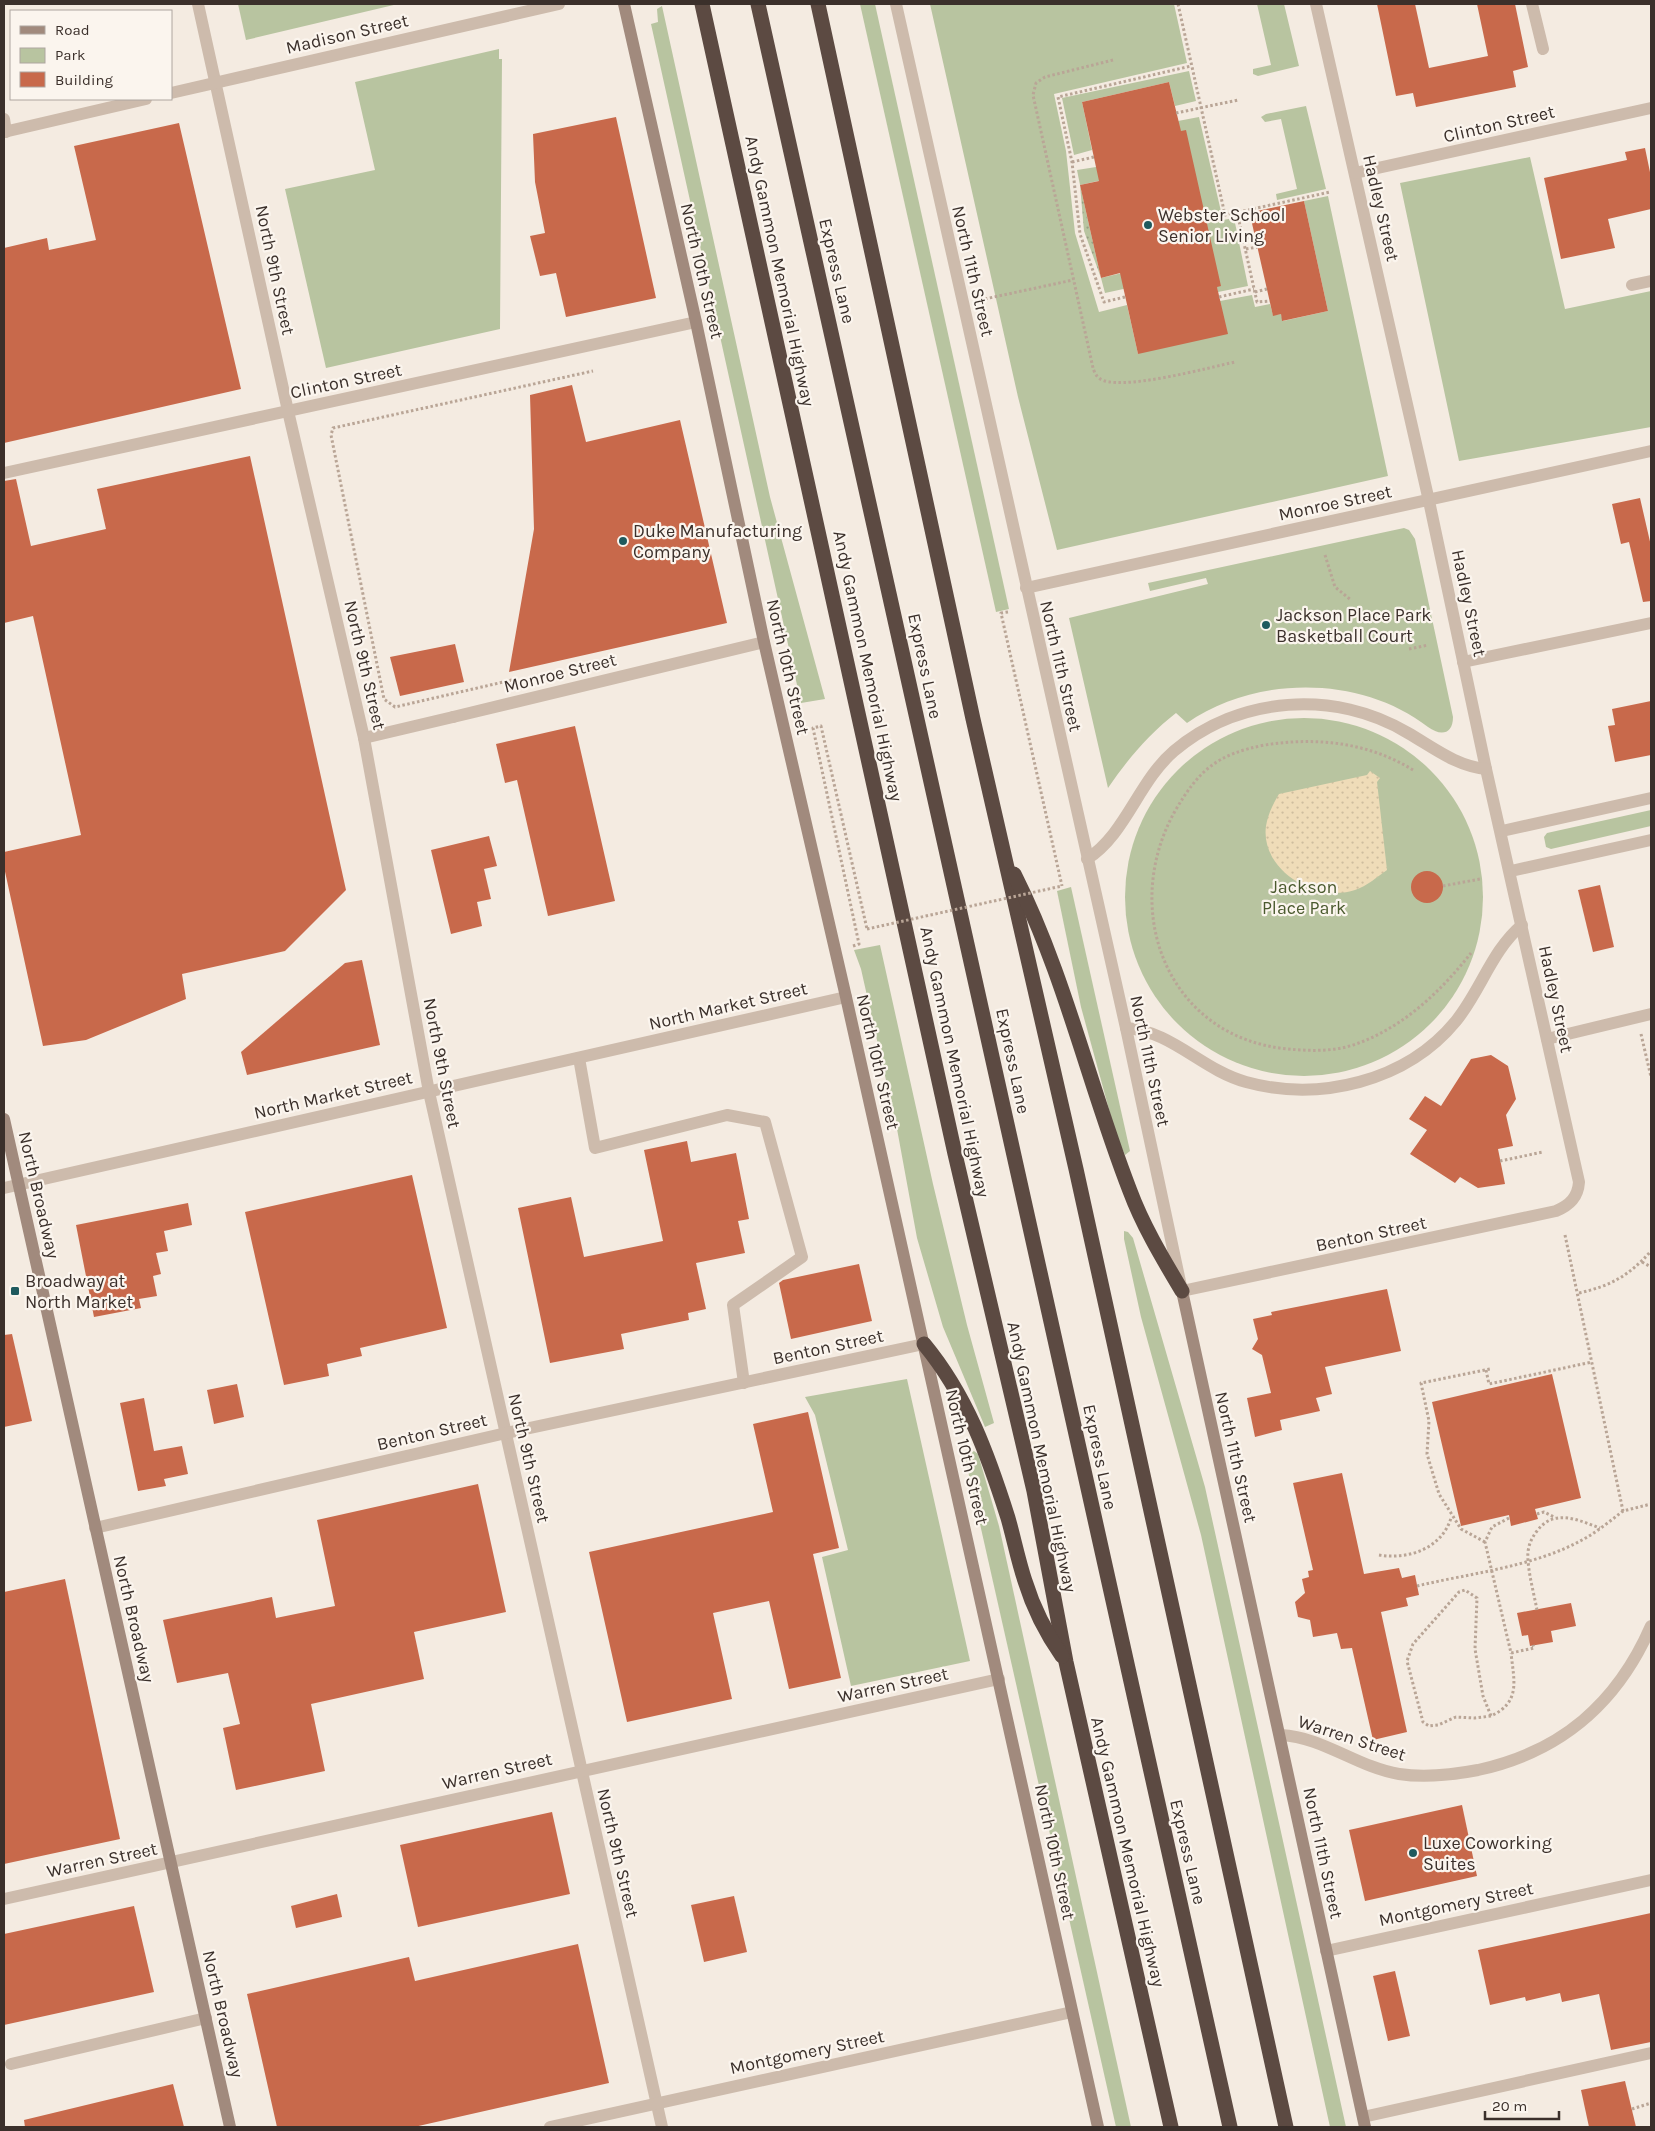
<svg xmlns="http://www.w3.org/2000/svg" width="1655" height="2131" viewBox="0 0 1655 2131" font-family="Karla,sans-serif">
  <style>
    .green { fill: #b8c4a0 }
    .sand { fill: url(#sand-dots) }
    .garden { fill: url(#garden-dots) }
    .building { fill: #c8694b }
    .lines { fill: none; stroke-linecap: round; stroke-linejoin: round }
    .path { stroke: #b9a596; stroke-width: 3; stroke-dasharray: 2.5 2.5; stroke-linecap: butt }
    .lane { stroke: #cdbbac; stroke-width: 12 }
    .street { stroke: #cdbbac; stroke-width: 12 }
    .secondary { stroke: #a18a7d; stroke-width: 12 }
    .highway { stroke: #5c4a42; stroke-width: 15 }
    .path-bridge { stroke: #b9a596; stroke-width: 3; stroke-dasharray: 2.5 2.5; stroke-linecap: butt }
    .poi-dot { fill: #1f5a5e; stroke: #fbf5ee; stroke-width: 2 }
    .labels { text-anchor: middle; stroke-width: 4.5; stroke-linejoin: round; paint-order: stroke }
    .street-label { font-size: 18px; fill: #3b302b; stroke: #fbf5ee }
    .poi-label { font-size: 18px; fill: #3b302b; stroke: #fbf5ee; text-anchor: start }
    .park-label { font-size: 18px; fill: #4a5a2e; stroke: #fbf5ee }
  </style>
  <defs>
    <pattern id="sand-dots" width="8" height="8" patternUnits="userSpaceOnUse" patternTransform="scale(1.25)"><rect width="8" height="8" fill="#efdcb8"/><path d="M2 2h.1M6 6h.1" fill="none" stroke="#cebd9e" stroke-width="1.8" stroke-linecap="round"/></pattern>
    <pattern id="garden-dots" width="8" height="8" patternUnits="userSpaceOnUse" patternTransform="scale(1.25)"><rect width="8" height="8" fill="#b8c4a0"/><path d="M2 2h.1M6 6h.1" fill="none" stroke="#97a083" stroke-width="1.8" stroke-linecap="round"/></pattern>
  </defs>
  <rect width="100%" height="100%" fill="#f4ebe1"/>
  <g class="green">
    <path d="M 238,4 L 398,4 L 246,40 Z"/>
    <path d="M 860,4 L 875,4 L 1009,609 L 996,612 Z"/>
    <path d="M 930,4 L 1174,4 L 1187,63 L 1054,94 L 1066,151 L 1075,233 L 1099,312 L 1127,305 L 1138,354 L 1220,301 L 1252,295 L 1255,307 L 1270,304 L 1273,315 L 1281,314 L 1283,321 L 1328,311 L 1304,201 L 1328,196 L 1388,476 L 1057,550 L 1018,397 Z"/>
    <path d="M 1257,4 L 1284,4 L 1299,66 L 1258,76 L 1253,74 L 1253,69 L 1271,65 Z"/>
    <path d="M 662,6 L 770,497 L 825,699 L 801,703 L 651,24 L 658,22 L 657,9 Z"/>
    <path d="M 499,49 L 499,59 L 502,59 L 500,329 L 326,368 L 285,189 L 375,170 L 355,82 Z"/>
    <path d="M 1189,71 L 1196,101 L 1175,106 L 1169,82 L 1082,102 L 1092,150 L 1074,155 L 1062,98 Z"/>
    <path d="M 1306,106 L 1326,189 L 1277,200 L 1276,194 L 1297,189 L 1281,119 L 1265,122 L 1261,117 L 1266,114 Z"/>
    <path d="M 1199,117 L 1223,220 L 1234,218 L 1248,286 L 1218,292 L 1178,121 Z"/>
    <path d="M 1530,157 L 1565,309 L 1651,291 L 1651,427 L 1459,461 L 1400,183 Z"/>
    <path d="M 1096,167 L 1134,173 L 1080,185 L 1077,170 Z"/>
    <path d="M 1156,265 L 1160,281 L 1105,293 L 1101,278 Z"/>
    <path d="M 1404,528 L 1409,530 L 1415,539 L 1453,717 C 1453,735 1440,736 1428,727 C 1361,675 1256,675 1187,723 L 1176,713 C 1149,734 1127,760 1108,788 L 1069,618 L 1208,584 L 1206,578 L 1150,591 L 1148,583 Z"/>
    <circle cx="1304" cy="897" r="179"/>
    <path d="M 1651,810 L 1651,826 L 1551,849 L 1546,847 L 1544,837 L 1547,833 Z"/>
    <path d="M 1071,887 L 1130,1151 L 1125,1155 L 1116,1135 L 1081,1007 L 1057,891 Z"/>
    <path d="M 880,945 L 933,1184 L 967,1325 L 994,1423 L 985,1427 L 943,1327 L 917,1238 L 897,1129 L 861,969 L 854,950 Z"/>
    <path d="M 1124,1231 L 1128,1232 L 1133,1238 L 1205,1487 L 1346,2127 L 1330,2127 L 1201,1535 L 1141,1317 L 1124,1239 Z"/>
    <path d="M 907,1379 L 970,1661 L 851,1686 L 822,1557 L 848,1550 L 815,1415 L 805,1397 Z"/>
    <path d="M 974,1451 L 978,1454 L 999,1526 L 1131,2127 L 1116,2127 L 966,1462 L 966,1455 Z"/>
  </g>
  <path class="sand" d="M 1370,771 L 1380,778 L 1377,782 L 1387,870 C 1377,877 1367,886 1355,890 C 1316,903 1260,870 1266,826 C 1268,814 1273,804 1279,794 L 1367,775 Z"/>
  <path class="garden" d="M 1080,185 L 1101,278 L 1084,231 Z"/>
  <g class="building">
    <path d="M 1377,4 L 1415,4 L 1429,68 L 1488,56 L 1477,4 L 1515,4 L 1528,67 L 1513,71 L 1516,87 L 1416,107 L 1413,93 L 1396,96 Z"/>
    <path d="M 1169,82 L 1181,131 L 1186,130 L 1221,286 L 1217,287 L 1228,334 L 1138,354 L 1120,273 L 1101,278 L 1080,185 L 1099,181 L 1082,102 Z"/>
    <path d="M 616,117 L 656,298 L 566,317 L 556,273 L 540,276 L 530,236 L 545,233 L 535,182 L 533,134 Z"/>
    <path d="M 179,123 L 241,389 L 4,443 L 4,248 L 47,238 L 49,250 L 96,240 L 74,146 Z"/>
    <path d="M 1645,148 L 1651,177 L 1651,209 L 1608,219 L 1615,248 L 1561,259 L 1544,178 L 1627,160 L 1625,152 Z"/>
    <path d="M 1304,201 L 1328,311 L 1282,321 L 1281,314 L 1273,316 L 1251,219 L 1258,218 L 1257,211 Z"/>
    <path d="M 572,385 L 586,442 L 680,420 L 727,623 L 509,672 L 534,529 L 530,395 Z"/>
    <path d="M 250,456 L 346,890 L 285,951 L 182,974 L 186,999 L 86,1040 L 43,1046 L 4,867 L 4,852 L 81,835 L 33,616 L 4,623 L 4,481 L 16,479 L 31,546 L 106,529 L 97,489 Z"/>
    <path d="M 1640,498 L 1651,546 L 1651,601 L 1643,602 L 1629,542 L 1621,544 L 1612,504 Z"/>
    <path d="M 455,644 L 464,682 L 400,696 L 390,657 Z"/>
    <path d="M 1651,701 L 1651,755 L 1615,762 L 1608,726 L 1615,725 L 1612,709 Z"/>
    <path d="M 575,726 L 615,901 L 548,916 L 517,780 L 505,783 L 496,744 Z"/>
    <path d="M 489,836 L 497,866 L 484,869 L 491,899 L 477,902 L 482,926 L 451,934 L 431,850 Z"/>
    <circle cx="1427" cy="887" r="16"/>
    <path d="M 1600,885 L 1614,947 L 1593,952 L 1578,890 Z"/>
    <path d="M 362,960 L 380,1045 L 247,1075 L 241,1052 L 345,963 Z"/>
    <path d="M 1491,1055 L 1508,1066 L 1516,1099 L 1506,1115 L 1513,1146 L 1498,1149 L 1505,1184 L 1478,1188 L 1460,1177 L 1455,1183 L 1410,1154 L 1427,1130 L 1409,1119 L 1425,1096 L 1441,1106 L 1471,1059 Z"/>
    <path d="M 687,1141 L 691,1162 L 736,1153 L 749,1219 L 738,1221 L 745,1253 L 696,1263 L 706,1309 L 688,1313 L 689,1320 L 621,1334 L 624,1349 L 550,1363 L 518,1208 L 571,1197 L 584,1257 L 663,1241 L 644,1150 Z"/>
    <path d="M 412,1175 L 447,1328 L 360,1348 L 362,1356 L 327,1364 L 329,1376 L 284,1385 L 245,1212 Z"/>
    <path d="M 188,1203 L 192,1225 L 164,1231 L 168,1251 L 156,1253 L 161,1274 L 153,1276 L 157,1296 L 139,1299 L 141,1308 L 94,1317 L 76,1225 Z"/>
    <path d="M 859,1264 L 872,1321 L 791,1339 L 779,1283 L 783,1280 Z"/>
    <path d="M 1387,1289 L 1401,1351 L 1325,1367 L 1332,1394 L 1316,1398 L 1320,1411 L 1280,1420 L 1282,1430 L 1255,1437 L 1247,1398 L 1271,1393 L 1262,1355 L 1252,1349 L 1258,1339 L 1253,1319 L 1272,1315 L 1271,1312 Z"/>
    <path d="M 12,1334 L 32,1421 L 4,1427 L 4,1335 Z"/>
    <path d="M 1552,1374 L 1581,1498 L 1535,1509 L 1538,1519 L 1511,1526 L 1509,1515 L 1461,1526 L 1432,1402 Z"/>
    <path d="M 237,1384 L 244,1417 L 214,1424 L 207,1390 Z"/>
    <path d="M 144,1398 L 154,1451 L 182,1446 L 188,1474 L 164,1479 L 166,1486 L 138,1491 L 120,1403 Z"/>
    <path d="M 808,1412 L 839,1548 L 813,1554 L 841,1678 L 789,1689 L 769,1601 L 713,1613 L 732,1699 L 627,1722 L 589,1552 L 773,1512 L 753,1424 Z"/>
    <path d="M 1342,1473 L 1364,1574 L 1399,1568 L 1402,1578 L 1415,1575 L 1419,1595 L 1406,1598 L 1408,1606 L 1381,1612 L 1407,1732 L 1373,1740 L 1352,1648 L 1341,1649 L 1337,1633 L 1313,1637 L 1310,1620 L 1298,1617 L 1295,1602 L 1305,1593 L 1302,1579 L 1309,1577 L 1308,1571 L 1313,1570 L 1293,1483 Z"/>
    <path d="M 478,1484 L 506,1612 L 414,1632 L 424,1679 L 311,1704 L 325,1771 L 236,1790 L 223,1728 L 240,1724 L 228,1673 L 177,1683 L 163,1620 L 272,1597 L 276,1618 L 335,1606 L 317,1520 Z"/>
    <path d="M 65,1579 L 120,1839 L 4,1864 L 4,1592 Z"/>
    <path d="M 1571,1603 L 1576,1626 L 1551,1631 L 1553,1642 L 1530,1646 L 1528,1635 L 1522,1636 L 1517,1613 Z"/>
    <path d="M 1462,1805 L 1477,1876 L 1365,1901 L 1349,1830 Z"/>
    <path d="M 552,1812 L 570,1894 L 418,1927 L 400,1845 Z"/>
    <path d="M 337,1894 L 342,1917 L 296,1928 L 291,1906 Z"/>
    <path d="M 734,1896 L 747,1952 L 704,1962 L 691,1905 Z"/>
    <path d="M 134,1906 L 154,1992 L 4,2025 L 4,1934 Z"/>
    <path d="M 1651,1913 L 1651,2042 L 1611,2050 L 1599,1994 L 1562,2002 L 1560,1993 L 1526,2001 L 1525,1997 L 1490,2005 L 1478,1950 Z"/>
    <path d="M 578,1944 L 609,2083 L 414,2127 L 277,2127 L 247,1994 L 409,1957 L 415,1981 Z"/>
    <path d="M 1395,1971 L 1410,2036 L 1388,2041 L 1373,1976 Z"/>
    <path d="M 1625,2081 L 1636,2127 L 1589,2127 L 1581,2090 Z"/>
    <path d="M 173,2084 L 184,2127 L 25,2127 L 24,2120 Z"/>
  </g>
  <g class="lines">
    <g class="path">
      <path d="M 1178,4 L 1225,215 L 1330,192"/>
      <path d="M 1113,60 L 1045,77 L 1036,83 L 1033,95 L 1093,368 C 1094,371 1096,376 1099,378 C 1116,393 1211,367 1235,362"/>
      <path d="M 1176,113 L 1238,100"/>
      <path d="M 1072,162 L 1094,157"/>
      <path d="M 1237,212 L 1257,302 L 1270,301"/>
      <path d="M 1243,239 L 1255,237"/>
      <path d="M 1246,249 L 1257,247"/>
      <path d="M 1255,292 L 1267,289"/>
      <path d="M 1125,297 L 1104,302 L 1080,234 L 1072,162 L 1058,97 L 1191,66"/>
      <path d="M 1219,297 L 1254,289"/>
      <path d="M 980,300 L 1073,280"/>
      <path d="M 1325,555 L 1335,587 L 1351,600"/>
      <path d="M 1008,612 L 1001,613 L 1062,886"/>
      <path d="M 1409,649 L 1428,645"/>
      <path d="M 512,680 L 395,707 L 384,699 L 331,435 L 333,428 L 593,371"/>
      <path d="M 1413,770 C 1368,742 1315,737 1265,745 C 1217,754 1199,770 1175,811 C 1119,911 1168,1038 1288,1049 C 1310,1051 1334,1052 1356,1044 C 1404,1027 1441,991 1471,953"/>
      <path d="M 1443,886 L 1480,879"/>
      <path d="M 853,946 L 859,944 L 813,728 L 821,726 L 867,929"/>
      <path d="M 1641,1034 L 1651,1077"/>
      <path d="M 1500,1161 L 1543,1152"/>
      <path d="M 1565,1235 L 1623,1511 L 1651,1504"/>
      <path d="M 1642,1262 L 1651,1267"/>
      <path d="M 1579,1293 C 1610,1286 1629,1276 1651,1251"/>
      <path d="M 1486,1370 L 1489,1384 L 1592,1362"/>
      <path d="M 1537,1514 L 1544,1512 L 1554,1517"/>
      <path d="M 1509,1518 L 1492,1527 L 1485,1542 L 1511,1653 L 1534,1648 L 1533,1645"/>
      <path d="M 1485,1542 L 1461,1529 L 1439,1494 L 1427,1454 L 1429,1421 L 1421,1383 L 1490,1369"/>
      <path d="M 1379,1555 C 1409,1560 1442,1548 1451,1518"/>
      <path d="M 1417,1586 C 1471,1573 1533,1567 1582,1540 C 1597,1532 1610,1521 1623,1511"/>
      <path d="M 1537,1610 C 1534,1594 1529,1576 1528,1560 C 1527,1549 1530,1540 1537,1531 C 1554,1508 1578,1520 1600,1528"/>
      <path d="M 1491,1716 L 1475,1718 L 1456,1717 L 1438,1725 L 1429,1726 L 1423,1722 L 1407,1661 L 1413,1644 L 1459,1592 L 1465,1590 L 1477,1598 L 1475,1649 L 1483,1696 L 1491,1716 C 1521,1702 1514,1681 1511,1653"/>
      <path d="M 1632,2109 L 1651,2103"/>
    </g>
    <g class="lane">
      <path d="M 1532,4 L 1543,49"/>
      <path d="M 4,119 L 6,132"/>
      <path d="M 1632,285 L 1651,281"/>
      <path d="M 1463,662 L 1651,623"/>
      <path d="M 453,717 L 764,642"/>
      <path d="M 1547,1039 L 1651,1014"/>
      <path d="M 579,1058 L 595,1148 L 727,1115 L 765,1122 L 802,1257 L 733,1305 L 744,1383"/>
      <path d="M 11,2064 L 206,2018"/>
      <path d="M 1363,2117 L 1651,2053"/>
    </g>
    <g class="street">
      <path d="M 198,4 L 288,411 L 364,738 L 429,1092 L 662,2127"/>
      <path d="M 896,4 L 1126,1028 L 1182,1291 L 1556,1211 C 1570,1205 1578,1197 1579,1182 L 1486,769 L 1429,501 L 1316,4"/>
      <path d="M 171,93 L 559,4"/>
      <path d="M 4,132 L 146,99"/>
      <path d="M 1355,173 L 1651,108"/>
      <path d="M 4,473 L 696,322"/>
      <path d="M 1026,588 L 1651,451"/>
      <path d="M 364,738 L 453,717"/>
      <path d="M 1502,831 L 1651,798"/>
      <path d="M 1087,859 C 1126,834 1138,782 1174,751 C 1239,696 1335,689 1408,733 C 1434,748 1456,766 1486,769"/>
      <path d="M 1511,871 L 1651,840"/>
      <path d="M 1126,1028 C 1172,1031 1202,1070 1246,1082 C 1319,1102 1406,1082 1456,1021 C 1481,990 1492,950 1522,925"/>
      <path d="M 4,1188 L 846,997"/>
      <path d="M 95,1528 L 506,1433 L 924,1344"/>
      <path d="M 1281,1735 C 1323,1737 1357,1767 1399,1774 C 1425,1778 1452,1775 1478,1770 C 1561,1752 1617,1704 1651,1626"/>
      <path d="M 4,1899 L 999,1679"/>
      <path d="M 1326,1951 L 1651,1880"/>
      <path d="M 550,2127 L 1072,2012"/>
    </g>
    <g class="secondary">
      <path d="M 624,4 L 696,322 L 764,642 L 846,997 L 1098,2127"/>
      <path d="M 4,1119 L 230,2127"/>
      <path d="M 1182,1291 L 1365,2127"/>
    </g>
    <g class="highway">
      <path d="M 702,4 L 955,1154 L 1034,1491 L 1066,1662 L 1171,2127"/>
      <path d="M 758,4 L 1230,2127"/>
      <path d="M 818,4 L 973,719 L 1076,1169 L 1286,2127"/>
      <path d="M 1014,874 C 1065,975 1089,1086 1130,1191 C 1143,1226 1163,1259 1182,1291"/>
      <path d="M 924,1344 C 967,1396 988,1455 1008,1518 C 1014,1539 1018,1560 1025,1581 C 1033,1607 1046,1633 1062,1656"/>
    </g>
    <path class="path-bridge" d="M 867,929 L 1062,886"/>
  </g>
  <g class="poi-dot">
    <circle cx="1148" cy="225" r="5"/>
    <circle cx="623" cy="541" r="5"/>
    <circle cx="1266" cy="625" r="5"/>
    <rect x="10" y="1286" width="10" height="10" rx="2.5"/>
    <circle cx="1413" cy="1853" r="5"/>
  </g>
  <g class="labels">
    <g class="street-label">
      <text transform="translate(347 34) rotate(-13)" y="6">Madison Street</text>
      <text transform="translate(1499 124) rotate(-13)" y="6">Clinton Street</text>
      <text transform="translate(1381 208) rotate(77)" y="6">Hadley Street</text>
      <text transform="translate(275 270) rotate(78)" y="6">North 9th Street</text>
      <text transform="translate(702 271) rotate(77)" y="6">North 10th Street</text>
      <text transform="translate(780 271) rotate(78)" y="6">Andy Gammon Memorial Highway</text>
      <text transform="translate(837 271) rotate(77)" y="6">Express Lane</text>
      <text transform="translate(973 271) rotate(77)" y="6">North 11th Street</text>
      <text transform="translate(346 381) rotate(-12)" y="6">Clinton Street</text>
      <text transform="translate(1335 503) rotate(-12)" y="6">Monroe Street</text>
      <text transform="translate(1469 603) rotate(78)" y="6">Hadley Street</text>
      <text transform="translate(365 665) rotate(77)" y="6">North 9th Street</text>
      <text transform="translate(868 666) rotate(78)" y="6">Andy Gammon Memorial Highway</text>
      <text transform="translate(925 666) rotate(78)" y="6">Express Lane</text>
      <text transform="translate(1061 666) rotate(77)" y="6">North 11th Street</text>
      <text transform="translate(788 667) rotate(77)" y="6">North 10th Street</text>
      <text transform="translate(560 673) rotate(-14)" y="6">Monroe Street</text>
      <text transform="translate(1556 999) rotate(78)" y="6">Hadley Street</text>
      <text transform="translate(728 1006) rotate(-13)" y="6">North Market Street</text>
      <text transform="translate(1013 1061) rotate(78)" y="6">Express Lane</text>
      <text transform="translate(1150 1061) rotate(78)" y="6">North 11th Street</text>
      <text transform="translate(878 1062) rotate(77)" y="6">North 10th Street</text>
      <text transform="translate(955 1062) rotate(78)" y="6">Andy Gammon Memorial Highway</text>
      <text transform="translate(442 1063) rotate(79)" y="6">North 9th Street</text>
      <text transform="translate(333 1095) rotate(-13)" y="6">North Market Street</text>
      <text transform="translate(39 1195) rotate(77)" y="6">North Broadway</text>
      <text transform="translate(1371 1234) rotate(-12)" y="6">Benton Street</text>
      <text transform="translate(828 1347) rotate(-12)" y="6">Benton Street</text>
      <text transform="translate(432 1432) rotate(-13)" y="6">Benton Street</text>
      <text transform="translate(967 1457) rotate(77)" y="6">North 10th Street</text>
      <text transform="translate(1042 1457) rotate(78)" y="6">Andy Gammon Memorial Highway</text>
      <text transform="translate(1100 1457) rotate(78)" y="6">Express Lane</text>
      <text transform="translate(1236 1457) rotate(77)" y="6">North 11th Street</text>
      <text transform="translate(529 1458) rotate(77)" y="6">North 9th Street</text>
      <text transform="translate(134 1619) rotate(77)" y="6">North Broadway</text>
      <text transform="translate(893 1685) rotate(-12)" y="6">Warren Street</text>
      <text transform="translate(1352 1738) rotate(18)" y="6">Warren Street</text>
      <text transform="translate(497 1771) rotate(-13)" y="6">Warren Street</text>
      <text transform="translate(1055 1852) rotate(78)" y="6">North 10th Street</text>
      <text transform="translate(1128 1852) rotate(77)" y="6">Andy Gammon Memorial Highway</text>
      <text transform="translate(1188 1852) rotate(77)" y="6">Express Lane</text>
      <text transform="translate(618 1853) rotate(77)" y="6">North 9th Street</text>
      <text transform="translate(1323 1853) rotate(78)" y="6">North 11th Street</text>
      <text transform="translate(102 1860) rotate(-12)" y="6">Warren Street</text>
      <text transform="translate(1456 1904) rotate(-12)" y="6">Montgomery Street</text>
      <text transform="translate(223 2014) rotate(77)" y="6">North Broadway</text>
      <text transform="translate(807 2052) rotate(-12)" y="6">Montgomery Street</text>
    </g>
    <g class="poi-label">
      <text x="1158" y="221">Webster School<tspan x="1158" dy="21">Senior Living</tspan></text>
      <text x="633" y="537">Duke Manufacturing<tspan x="633" dy="21">Company</tspan></text>
      <text x="1276" y="621">Jackson Place Park<tspan x="1276" dy="21">Basketball Court</tspan></text>
      <text x="25" y="1287">Broadway at<tspan x="25" dy="21">North Market</tspan></text>
      <text x="1423" y="1849">Luxe Coworking<tspan x="1423" dy="21">Suites</tspan></text>
    </g>
    <g class="park-label">
      <text x="1304" y="893">Jackson<tspan x="1304" dy="21">Place Park</tspan></text>
    </g>
  </g>
  <rect width="1655" height="2131" fill="none" stroke="#3b302b" stroke-width="10"/>
  <rect x="10" y="10" width="162" height="90" fill="#fbf5ee" stroke="#aea6a0"/>
  <rect x="20" y="26" width="25" height="8" fill="#a18a7d" stroke="#aea6a0"/>
  <text x="55" y="35" font-size="15" fill="#3b302b">Road</text>
  <rect x="20" y="48" width="25" height="15" fill="#b8c4a0" stroke="#aea6a0"/>
  <text x="55" y="60" font-size="15" fill="#3b302b">Park</text>
  <rect x="20" y="72" width="25" height="15" fill="#c8694b" stroke="#aea6a0"/>
  <text x="55" y="85" font-size="15" fill="#3b302b">Building</text>
  <path d="M1485 2111v8h74v-8" fill="none" stroke="#3b302b" stroke-width="2.5"/>
  <text x="1492" y="2111" font-size="15" fill="#3b302b" stroke="#fbf5ee" stroke-width="4" paint-order="stroke">20 m</text>
</svg>
